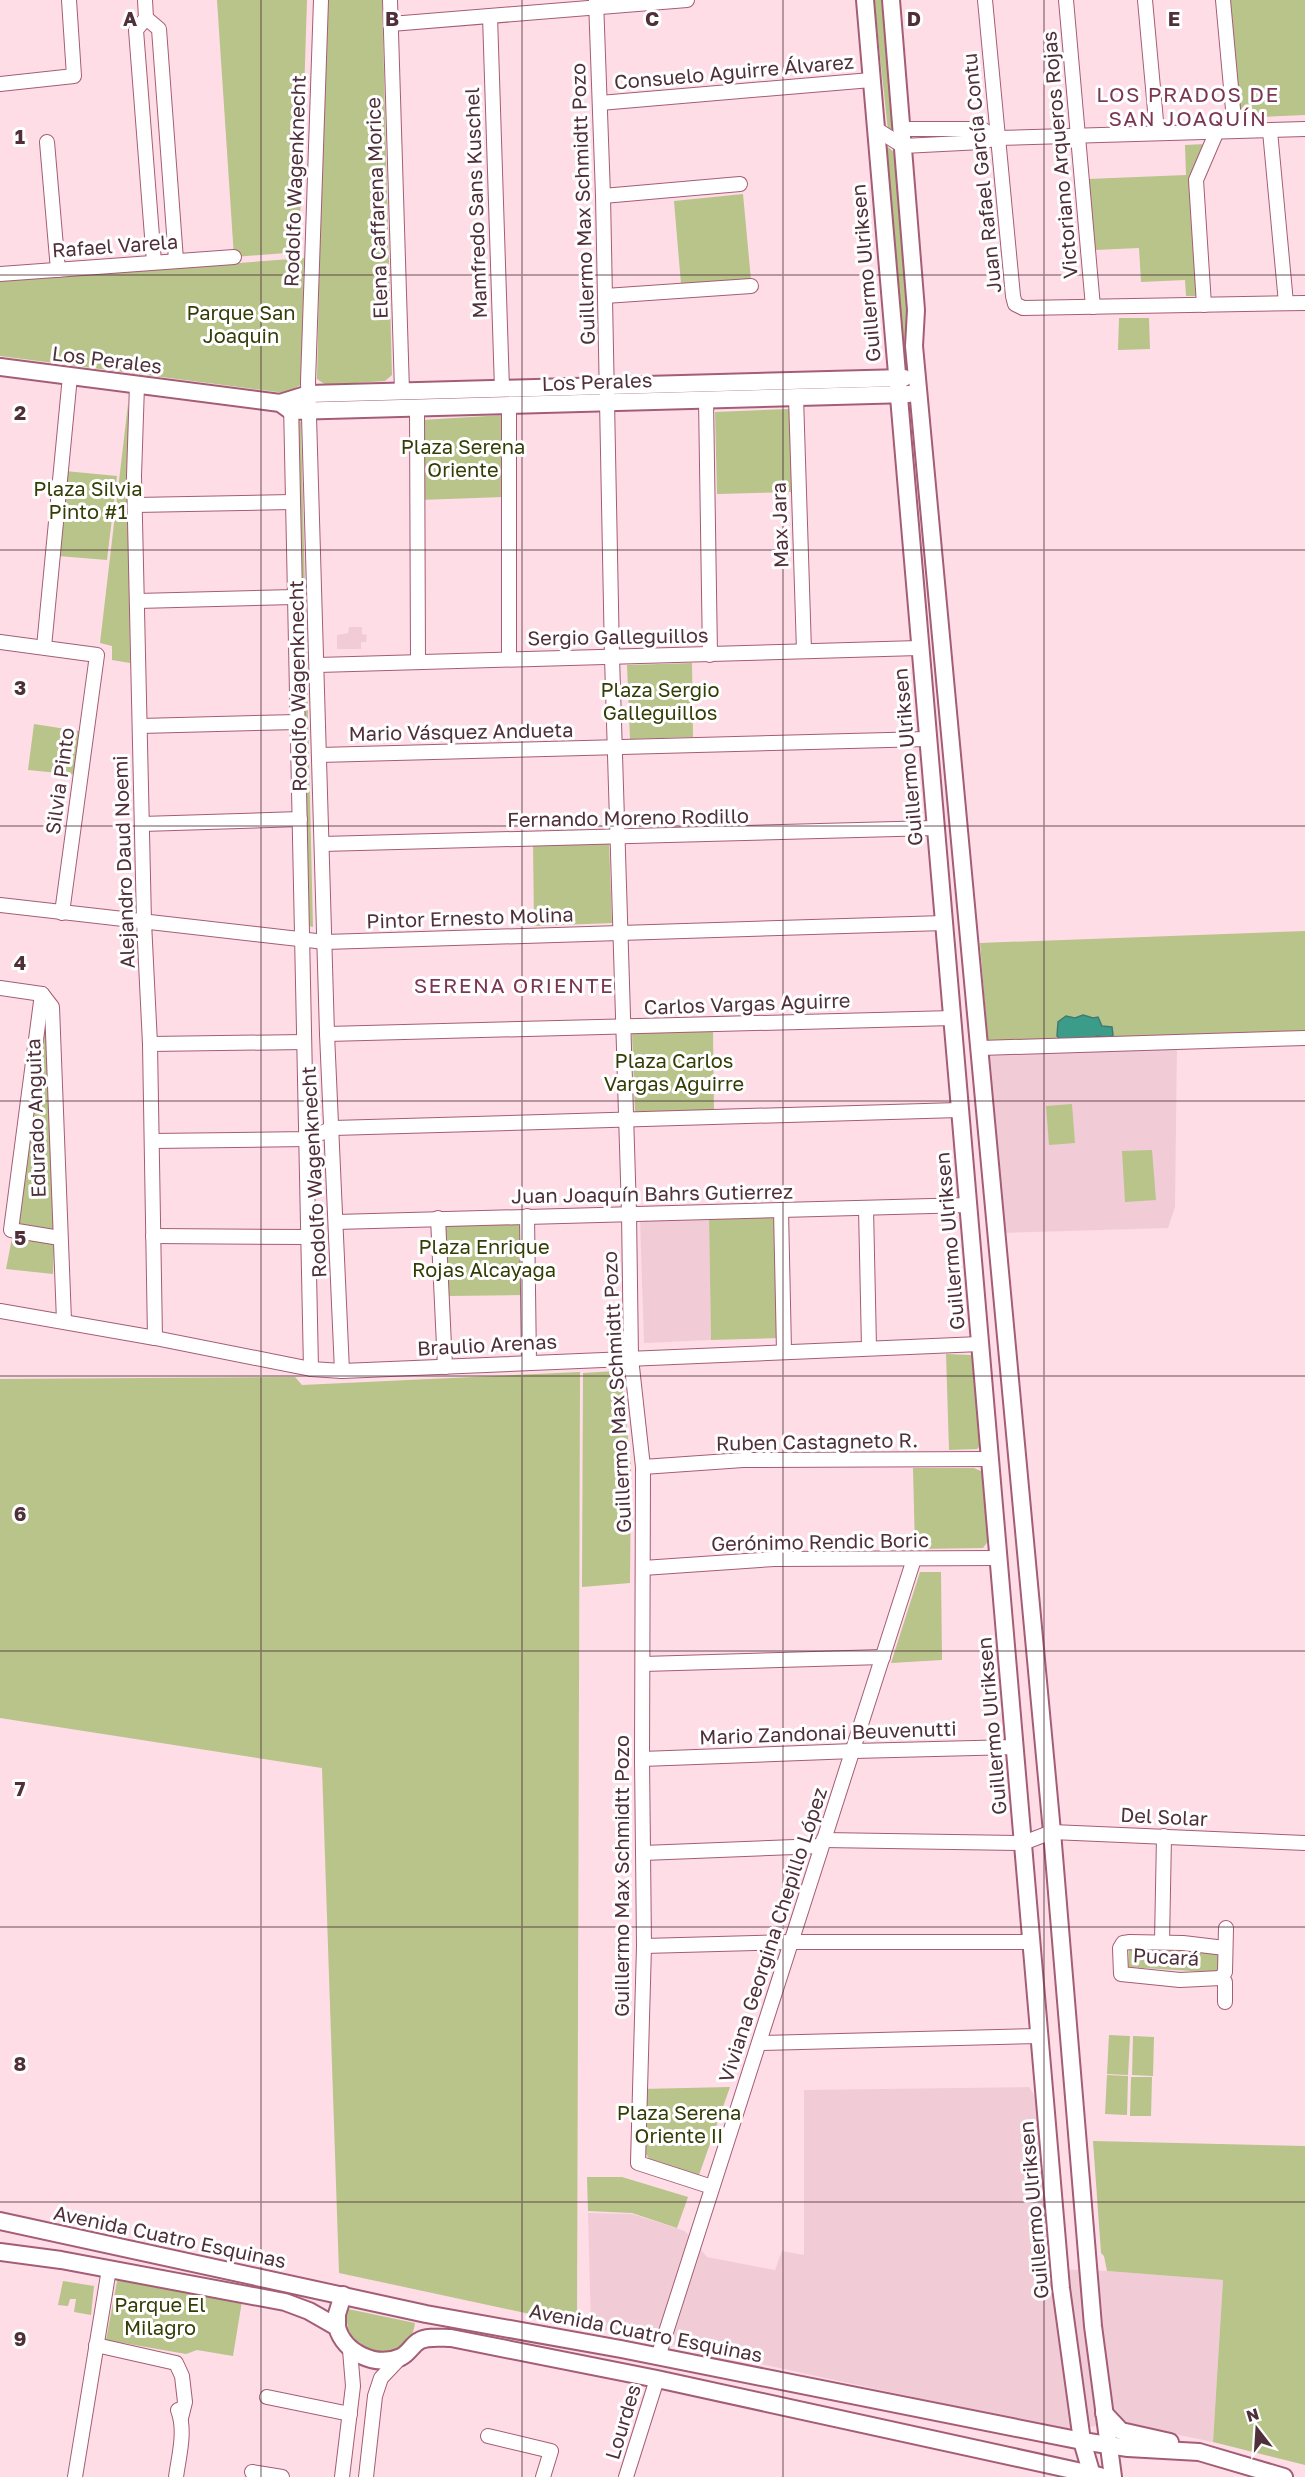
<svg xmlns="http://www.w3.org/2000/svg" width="1305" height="2477" viewBox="0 0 1305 2477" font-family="'Golos Text',sans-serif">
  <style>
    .built { fill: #f1ccd7 }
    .green { fill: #b8c489 }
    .water { fill: #3b9c89; stroke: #417b71; stroke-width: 1.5 }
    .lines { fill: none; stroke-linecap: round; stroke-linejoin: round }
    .minor-casing { stroke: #a45d76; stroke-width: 16 }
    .major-casing { stroke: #a45d76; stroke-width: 20 }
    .minor { stroke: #fff; stroke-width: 14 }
    .major { stroke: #fff; stroke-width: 16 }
    .grid { fill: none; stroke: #4f2f3a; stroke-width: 1.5; stroke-opacity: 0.55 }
    .labels { text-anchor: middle; stroke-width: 6; stroke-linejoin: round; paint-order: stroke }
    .street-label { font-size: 20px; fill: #4f2f3a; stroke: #fff }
    .park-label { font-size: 20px; fill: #353d06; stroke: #fff }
    .neighbourhood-label { font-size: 21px; letter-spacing: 1.5px; fill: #7b3751; stroke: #fff }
    .grid-label { font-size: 20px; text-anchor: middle; font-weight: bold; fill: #4f2f3a; stroke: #fff; stroke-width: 6; stroke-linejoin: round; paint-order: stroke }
  </style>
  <rect width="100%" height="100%" fill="#fedde7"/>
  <g class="built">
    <path d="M 349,627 L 362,627 L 362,634 L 367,635 L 366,642 L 361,642 L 361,649 L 337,649 L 337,635 L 348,633 Z"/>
    <path d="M 1177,1045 L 1175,1207 L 1168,1228 L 1002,1233 L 986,1052 Z"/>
    <path d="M 709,1217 L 711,1340 L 644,1343 L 640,1220 Z"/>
    <path d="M 1029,2087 L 1037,2099 L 1051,2269 L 1107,2271 L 1223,2280 L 1213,2442 L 1121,2423 L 1065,2430 L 591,2327 L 588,2213 L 632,2214 L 685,2231 L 707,2257 L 775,2270 L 782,2251 L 804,2255 L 804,2090 Z"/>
  </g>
  <g class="green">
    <path d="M 217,0 L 307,0 L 299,252 L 234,257 Z"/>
    <path d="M 325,0 L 382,0 L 392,375 L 385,381 L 326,385 L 317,379 Z"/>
    <path d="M 874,0 L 882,0 L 894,134 L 888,131 Z"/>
    <path d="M 1229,0 L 1305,0 L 1305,115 L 1238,118 Z"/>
    <path d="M 882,142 L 895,153 L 908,296 L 905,372 Z"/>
    <path d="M 1205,144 L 1192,181 L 1198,296 L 1186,296 L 1185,280 L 1141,282 L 1139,248 L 1095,250 L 1088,179 L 1186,175 L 1185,145 Z"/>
    <path d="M 743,194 L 751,280 L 681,284 L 674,201 Z"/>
    <path d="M 304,258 L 301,385 L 285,393 L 0,356 L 0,281 Z"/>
    <path d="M 1119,318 L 1149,318 L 1150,349 L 1118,350 Z"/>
    <path d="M 128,404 L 130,663 L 112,660 L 112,646 L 100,643 Z"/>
    <path d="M 789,409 L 792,492 L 717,494 L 715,412 Z"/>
    <path d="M 504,415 L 503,497 L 420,500 L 422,420 Z"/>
    <path d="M 297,420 L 301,422 L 313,927 L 309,926 L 294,423 Z"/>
    <path d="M 65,471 L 117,476 L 107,560 L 58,556 Z"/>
    <path d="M 692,663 L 693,737 L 630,739 L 627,665 Z"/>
    <path d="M 34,724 L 85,732 L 79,775 L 28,770 Z"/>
    <path d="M 533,843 L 609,843 L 612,923 L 534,926 Z"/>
    <path d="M 1305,931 L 1305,1034 L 988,1045 L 980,943 Z"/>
    <path d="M 44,1002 L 48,1008 L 57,1234 L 14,1227 Z"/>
    <path d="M 713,1030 L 714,1113 L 635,1112 L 632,1033 Z"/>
    <path d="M 1072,1104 L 1075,1143 L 1049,1145 L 1046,1106 Z"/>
    <path d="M 1152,1150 L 1156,1200 L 1125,1202 L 1122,1151 Z"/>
    <path d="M 776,1215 L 779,1338 L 711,1340 L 709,1217 Z"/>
    <path d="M 520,1222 L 525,1227 L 523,1295 L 448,1296 L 445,1224 Z"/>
    <path d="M 12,1238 L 54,1244 L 53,1274 L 6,1269 Z"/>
    <path d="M 946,1354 L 971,1355 L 976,1362 L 982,1444 L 977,1449 L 949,1450 Z"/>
    <path d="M 616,1371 L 621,1376 L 631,1465 L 630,1583 L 582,1587 L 583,1373 Z"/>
    <path d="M 580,1372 L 577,2324 L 339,2273 L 322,1768 L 0,1718 L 0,1379 L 295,1377 L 302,1385 Z"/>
    <path d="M 913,1468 L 974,1468 L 983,1472 L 989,1540 L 983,1548 L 915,1549 Z"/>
    <path d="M 920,1572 L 941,1572 L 942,1660 L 891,1663 Z"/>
    <path d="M 1129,1948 L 1225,1954 L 1222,1973 L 1128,1967 Z"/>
    <path d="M 1109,2035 L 1130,2036 L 1128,2075 L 1107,2074 Z"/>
    <path d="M 1133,2036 L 1154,2037 L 1153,2076 L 1132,2075 Z"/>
    <path d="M 1107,2075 L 1128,2076 L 1127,2115 L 1105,2114 Z"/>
    <path d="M 1131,2077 L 1152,2077 L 1151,2116 L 1130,2116 Z"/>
    <path d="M 730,2087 L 699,2175 L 650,2160 L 644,2151 L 642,2089 Z"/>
    <path d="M 1093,2141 L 1305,2146 L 1305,2465 L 1213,2442 L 1223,2280 L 1107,2271 L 1104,2256 L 1101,2253 Z"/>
    <path d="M 587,2177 L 622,2177 L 688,2197 L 677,2228 L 632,2213 L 588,2211 Z"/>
    <path d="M 118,2276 L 242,2301 L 233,2356 L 197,2350 L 186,2354 L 106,2340 Z"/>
    <path d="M 63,2281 L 94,2286 L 91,2315 L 74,2312 L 76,2299 L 70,2299 L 68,2306 L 58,2305 Z"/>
    <path d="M 348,2309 L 415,2323 C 410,2367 337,2357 348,2309 Z"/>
  </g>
  <path class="water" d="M 1083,1015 L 1093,1018 L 1098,1017 L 1102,1026 L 1112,1027 L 1113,1035 L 1109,1038 L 1097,1036 L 1091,1040 L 1062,1041 L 1057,1036 L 1058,1022 L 1066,1016 L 1075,1018 Z"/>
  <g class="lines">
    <g class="minor-casing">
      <g id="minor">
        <path d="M 145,0 L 146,18"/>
        <path d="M 321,0 L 308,382 L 327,1034 L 342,1371"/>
        <path d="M 390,0 L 402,391"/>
        <path d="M 596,0 L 603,196 L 612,657 L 629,1212 L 631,1358 L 643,1467 L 642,1759 L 644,1946 L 638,2163 L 712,2187"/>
        <path d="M 985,0 L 1013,296 L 1015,304 L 1023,308 L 1305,303"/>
        <path d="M 1066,0 L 1093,307"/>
        <path d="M 1145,0 L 1157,132"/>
        <path d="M 1223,0 L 1235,131"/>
        <path d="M 490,16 L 502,389"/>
        <path d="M 391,24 L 687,0"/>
        <path d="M 0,84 L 74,76 L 69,0"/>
        <path d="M 600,103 L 871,80"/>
        <path d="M 876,129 L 903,146 L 982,142 L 997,138 L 1305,129"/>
        <path d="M 902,129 L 982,129 L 997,138"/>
        <path d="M 1270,131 L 1286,303"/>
        <path d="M 47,142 L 58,270"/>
        <path d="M 603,196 L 740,184"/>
        <path d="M 154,262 L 136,30 L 146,18 L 159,29 L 176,260"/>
        <path d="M 0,274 L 234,257"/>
        <path d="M 605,296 L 751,286"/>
        <path d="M 1204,305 L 1196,180 L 1217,131"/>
        <path d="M 137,385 L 134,476 L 144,922 L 150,1044 L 155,1338"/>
        <path d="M 796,397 L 804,651"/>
        <path d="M 706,400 L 710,655"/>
        <path d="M 291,403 L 311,1369"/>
        <path d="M 509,406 L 509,659"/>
        <path d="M 417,408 L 418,662"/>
        <path d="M 135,505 L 292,502"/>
        <path d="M 137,601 L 294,597"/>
        <path d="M 0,642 L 97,655 L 62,913"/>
        <path d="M 44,647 L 70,376"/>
        <path d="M 318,665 L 919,648"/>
        <path d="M 140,726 L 298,722"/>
        <path d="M 319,755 L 927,739"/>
        <path d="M 142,824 L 300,819"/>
        <path d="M 322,844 L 935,828"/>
        <path d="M 0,905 L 325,942 L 944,923"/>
        <path d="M 0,988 L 42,994 L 52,1007 L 64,1321"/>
        <path d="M 42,994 L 11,1230 L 60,1238"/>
        <path d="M 327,1034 L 953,1018"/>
        <path d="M 150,1044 L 304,1042"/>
        <path d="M 981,1048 L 1305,1038"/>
        <path d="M 152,1141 L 307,1139 L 333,1128 L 959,1110"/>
        <path d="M 866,1208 L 869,1347"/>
        <path d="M 781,1210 L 784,1351"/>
        <path d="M 527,1216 L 529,1363"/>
        <path d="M 438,1218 L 445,1367"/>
        <path d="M 336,1222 L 969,1205"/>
        <path d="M 153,1236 L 309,1237"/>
        <path d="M 0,1311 L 155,1338 L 311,1369 L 342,1371 L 980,1344"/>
        <path d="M 643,1467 L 743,1460 L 990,1459"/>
        <path d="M 643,1568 L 774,1559 L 998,1558"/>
        <path d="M 643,1664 L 883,1657"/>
        <path d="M 642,1759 L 854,1751 L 1015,1747"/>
        <path d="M 823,1840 L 1023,1843 L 1052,1832 L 1305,1843"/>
        <path d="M 643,1853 L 821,1846"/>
        <path d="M 1162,1942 L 1164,1836"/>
        <path d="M 644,1946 L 791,1942 L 1031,1942"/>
        <path d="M 1221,1978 L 1180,1980 L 1121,1974 L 1120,1948 L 1123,1943 L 1130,1942 L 1183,1943 L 1225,1948"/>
        <path d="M 1221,1978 L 1225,1972 L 1226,1928"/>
        <path d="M 1221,1978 L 1225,1982 L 1225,2002"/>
        <path d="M 759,2043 L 1039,2036"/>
        <path d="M 96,2345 L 176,2363 L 182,2376 L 185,2402 L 181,2418"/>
        <path d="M 658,2357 L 914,1559"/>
        <path d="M 267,2397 L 350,2414"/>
        <path d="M 488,2436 L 551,2451 L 543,2477"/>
        <path d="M 252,2472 L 282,2477"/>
        <path d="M 75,2477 L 109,2269"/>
        <path d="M 176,2477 C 179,2455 186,2431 178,2410"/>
        <path d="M 342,2477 L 353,2386 L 350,2350"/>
        <path d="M 366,2477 L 375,2396 L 381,2378 L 401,2357"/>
        <path d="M 626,2477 L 657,2379"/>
      </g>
    </g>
    <g class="major-casing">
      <g id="major">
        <path d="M 865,0 L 1061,2288 L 1082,2441 L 1092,2475"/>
        <path d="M 891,0 L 916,310 L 914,346 L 1052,1832 L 1093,2326 L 1113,2477"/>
        <path d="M 0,367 L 280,403 L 291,411 L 909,394"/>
        <path d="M 280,403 L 309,394 L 904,378"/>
        <path d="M 0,2221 L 426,2314 L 621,2349 L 1082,2441 L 1128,2448 L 1199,2452 L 1284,2477"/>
        <path d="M 0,2252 L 61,2260 L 285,2302 L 309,2311 L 337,2327 C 344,2353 376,2368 401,2357 C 409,2353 412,2345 419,2341 C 427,2336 442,2338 451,2338 L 657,2379 L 1100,2476"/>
        <path d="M 337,2327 L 337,2314 L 343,2295"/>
        <path d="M 1104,2413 L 1121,2431 L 1170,2442"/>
      </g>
    </g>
    <use href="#minor" class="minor"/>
    <use href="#major" class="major"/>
  </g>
  <path class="grid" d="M 261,0 L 261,2477M 522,0 L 522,2477M 783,0 L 783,2477M 1044,0 L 1044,2477M 0,275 L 1305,275M 0,550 L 1305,550M 0,826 L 1305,826M 0,1101 L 1305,1101M 0,1376 L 1305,1376M 0,1651 L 1305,1651M 0,1927 L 1305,1927M 0,2202 L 1305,2202"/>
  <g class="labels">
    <g class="street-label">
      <text transform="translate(734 72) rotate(-5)" y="7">Consuelo Aguirre Álvarez</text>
      <text transform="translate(1060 155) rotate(-95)" y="7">Victoriano Arqueros Rojas</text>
      <text transform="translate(982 173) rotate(-96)" y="7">Juan Rafael García Contu</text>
      <text transform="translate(295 181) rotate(-88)" y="7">Rodolfo Wagenknecht</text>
      <text transform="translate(476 203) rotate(-92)" y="7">Mamfredo Sans Kuschel</text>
      <text transform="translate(583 204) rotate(-92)" y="7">Guillermo Max Schmidtt Pozo</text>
      <text transform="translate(377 208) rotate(-92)" y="7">Elena Caffarena Morice</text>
      <text transform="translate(115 246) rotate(-4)" y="7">Rafael Varela</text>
      <text transform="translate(866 273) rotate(-95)" y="7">Guillermo Ulriksen</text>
      <text transform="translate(107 360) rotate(7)" y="7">Los Perales</text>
      <text transform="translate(597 382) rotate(-2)" y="7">Los Perales</text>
      <text transform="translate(780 525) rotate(-92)" y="7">Max Jara</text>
      <text transform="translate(618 637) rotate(-1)" y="7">Sergio Galleguillos</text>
      <text transform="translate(298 686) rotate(-91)" y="7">Rodolfo Wagenknecht</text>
      <text transform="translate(461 732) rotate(-1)" y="7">Mario Vásquez Andueta</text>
      <text transform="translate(908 757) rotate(-95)" y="7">Guillermo Ulriksen</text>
      <text transform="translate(60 781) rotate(-82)" y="7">Silvia Pinto</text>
      <text transform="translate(628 818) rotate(-1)" y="7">Fernando Moreno Rodillo</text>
      <text transform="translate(124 862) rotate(-92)" y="7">Alejandro Daud Noemi</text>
      <text transform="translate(470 918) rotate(-2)" y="7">Pintor Ernesto Molina</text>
      <text transform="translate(747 1004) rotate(-2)" y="7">Carlos Vargas Aguirre</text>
      <text transform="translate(36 1118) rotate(-92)" y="7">Edurado Anguita</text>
      <text transform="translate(314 1172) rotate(-93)" y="7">Rodolfo Wagenknecht</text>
      <text transform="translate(652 1194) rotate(-1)" y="7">Juan Joaquín Bahrs Gutierrez</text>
      <text transform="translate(950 1241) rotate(-95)" y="7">Guillermo Ulriksen</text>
      <text transform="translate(487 1345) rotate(-3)" y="7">Braulio Arenas</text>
      <text transform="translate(617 1392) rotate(-93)" y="7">Guillermo Max Schmidtt Pozo</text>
      <text transform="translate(817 1442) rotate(-1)" y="7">Ruben Castagneto R.</text>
      <text transform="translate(820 1542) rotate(-1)" y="7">Gerónimo Rendic Boric</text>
      <text transform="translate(992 1726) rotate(-95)" y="7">Guillermo Ulriksen</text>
      <text transform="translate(828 1733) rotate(-2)" y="7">Mario Zandonai Beuvenutti</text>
      <text transform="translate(1164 1817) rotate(3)" y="7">Del Solar</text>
      <text transform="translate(622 1876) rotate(-90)" y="7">Guillermo Max Schmidtt Pozo</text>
      <text transform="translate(773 1935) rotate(-72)" y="7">Viviana Georgina Chepillo López</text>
      <text transform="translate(1166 1957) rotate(3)" y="7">Pucará</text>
      <text transform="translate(1034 2210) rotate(-95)" y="7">Guillermo Ulriksen</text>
      <text transform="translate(170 2237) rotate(12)" y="7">Avenida Cuatro Esquinas</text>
      <text transform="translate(646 2333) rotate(11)" y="7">Avenida Cuatro Esquinas</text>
      <text transform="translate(623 2422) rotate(-73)" y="7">Lourdes</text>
    </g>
    <g class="park-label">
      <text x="241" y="320">Parque San<tspan x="241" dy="23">Joaquin</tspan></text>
      <text x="463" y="454">Plaza Serena<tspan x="463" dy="23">Oriente</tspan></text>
      <text x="88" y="496">Plaza Silvia<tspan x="88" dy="23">Pinto #1</tspan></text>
      <text x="660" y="697">Plaza Sergio<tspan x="660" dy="23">Galleguillos</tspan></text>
      <text x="674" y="1068">Plaza Carlos<tspan x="674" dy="23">Vargas Aguirre</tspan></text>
      <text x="484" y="1254">Plaza Enrique<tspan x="484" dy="23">Rojas Alcayaga</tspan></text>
      <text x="679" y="2120">Plaza Serena<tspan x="679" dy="23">Oriente II</tspan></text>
      <text x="160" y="2312">Parque El<tspan x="160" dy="23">Milagro</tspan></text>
    </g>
    <g class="neighbourhood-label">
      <text x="1188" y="102">LOS PRADOS DE<tspan x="1188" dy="24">SAN JOAQUÍN</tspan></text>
      <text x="514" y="993">SERENA ORIENTE</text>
    </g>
  </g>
  <g class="grid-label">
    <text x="130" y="26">A</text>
    <text x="392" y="26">B</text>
    <text x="652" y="26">C</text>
    <text x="914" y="26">D</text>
    <text x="1174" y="26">E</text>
    <text x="20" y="144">1</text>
    <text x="20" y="420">2</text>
    <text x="20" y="695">3</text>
    <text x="20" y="970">4</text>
    <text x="20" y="1245">5</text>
    <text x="20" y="1521">6</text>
    <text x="20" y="1796">7</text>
    <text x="20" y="2071">8</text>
    <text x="20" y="2346">9</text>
  </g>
  <g transform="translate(1257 2429) rotate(343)" stroke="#ffffff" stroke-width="4.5" paint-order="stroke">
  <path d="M0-4.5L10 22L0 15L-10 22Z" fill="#4f2f3a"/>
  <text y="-9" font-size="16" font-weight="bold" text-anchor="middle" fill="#4f2f3a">N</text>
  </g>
</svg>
